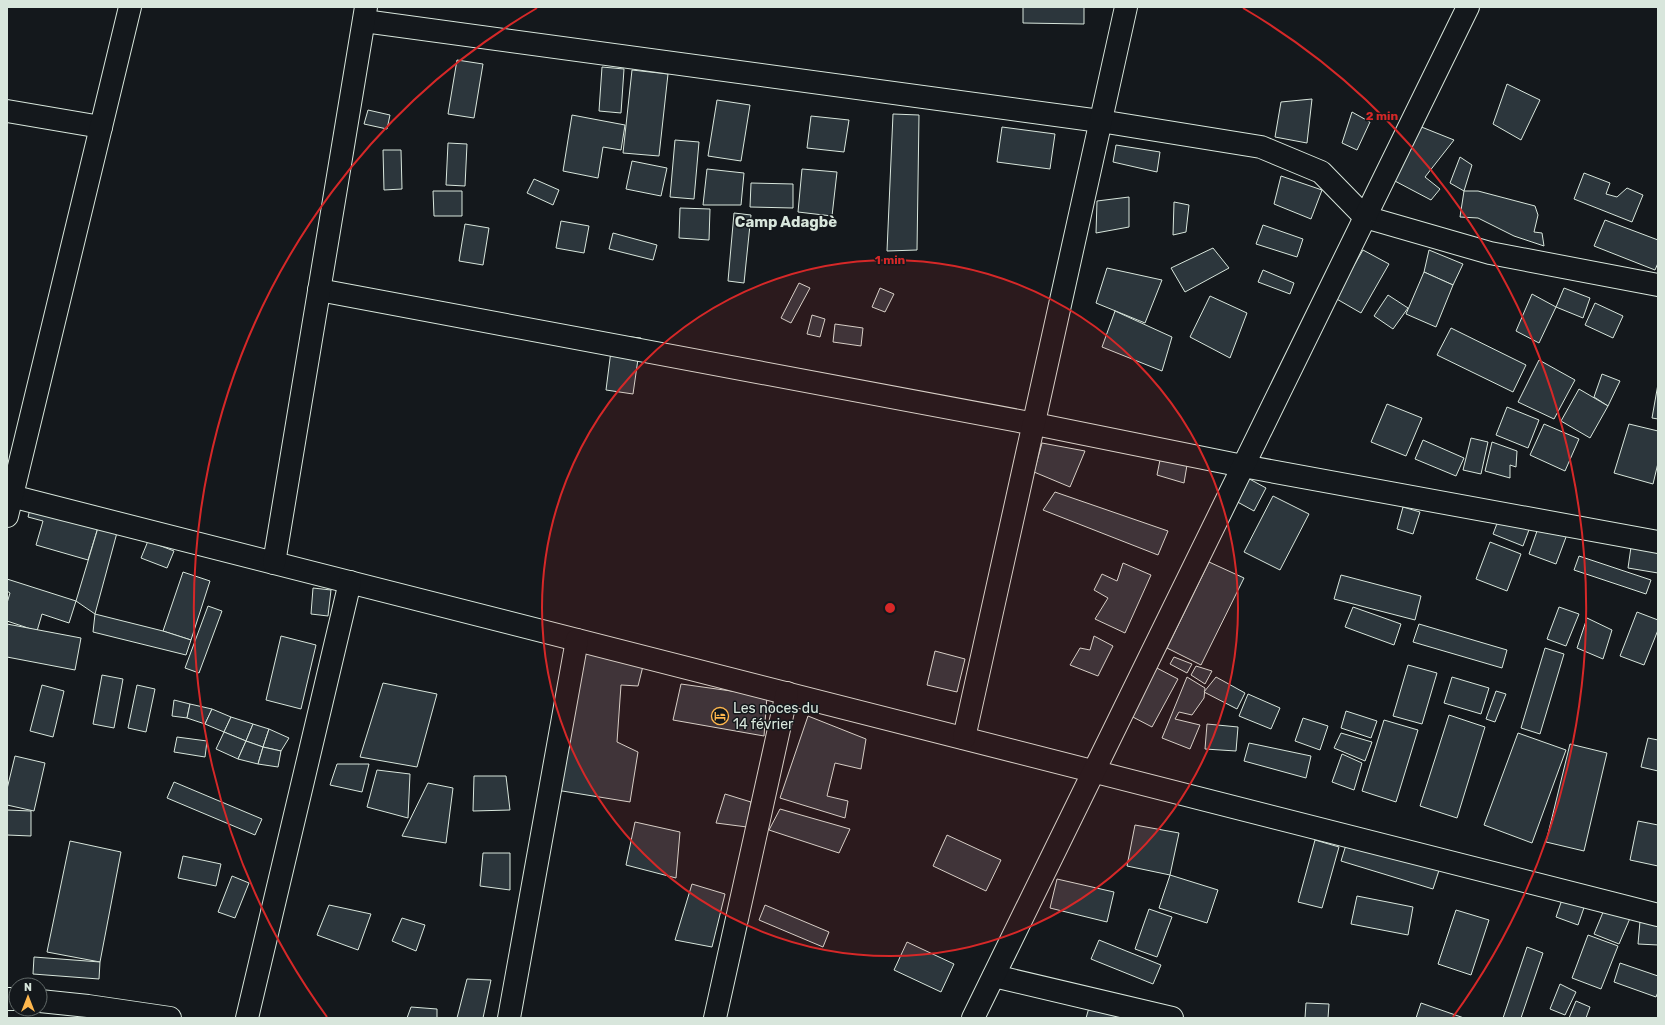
<svg xmlns="http://www.w3.org/2000/svg" width="1665" height="1025" viewBox="0 0 1665 1025" font-family="Rubik,sans-serif">
  <style>
    .building { fill: #2c363c; stroke: #d8e6dc }
    .lines { fill: none; stroke-linecap: round; stroke-linejoin: round }
    .minor-casing { stroke: #d8e6dc; stroke-width: 24 }
    .minor { stroke: #14181c; stroke-width: 22 }
    .ring { fill: none; stroke: #d62828; stroke-width: 2 }
    .labels { text-anchor: middle; stroke-width: 3; stroke-linejoin: round; paint-order: stroke }
    .poi-label { font-size: 14px; fill: #d8e6dc; stroke: #14181c; text-anchor: start }
    .neighbourhood-label { font-size: 15px; font-weight: bold; fill: #d8e6dc; stroke: #14181c }
    .centre { fill: #d62828; stroke: #14181c; stroke-width: 2 }
    .ring-label { font-size: 12px; text-anchor: middle; font-weight: bold; fill: #d62828; stroke: #14181c; stroke-width: 3; stroke-linejoin: round; paint-order: stroke }
  </style>
  <rect width="100%" height="100%" fill="#14181c"/>
  <g class="building">
    <path d="M 1023,7 L 1084,7 L 1084,24 L 1023,23 Z"/>
    <path d="M 457,60 L 483,64 L 474,118 L 448,114 Z"/>
    <path d="M 602,67 L 624,69 L 621,113 L 599,111 Z"/>
    <path d="M 632,70 L 668,74 L 659,156 L 623,153 Z"/>
    <path d="M 1507,84 L 1540,100 L 1521,140 L 1493,124 Z"/>
    <path d="M 1312,99 L 1307,143 L 1275,137 L 1281,102 Z"/>
    <path d="M 717,100 L 750,105 L 741,161 L 708,156 Z"/>
    <path d="M 368,110 L 390,115 L 387,129 L 364,124 Z"/>
    <path d="M 1352,112 L 1370,122 L 1357,150 L 1342,143 Z"/>
    <path d="M 893,114 L 919,115 L 917,250 L 887,251 Z"/>
    <path d="M 572,115 L 625,125 L 621,150 L 603,147 L 598,178 L 563,171 Z"/>
    <path d="M 811,116 L 849,120 L 844,152 L 807,148 Z"/>
    <path d="M 1419,126 L 1454,140 L 1425,177 L 1440,189 L 1431,200 L 1393,180 Z"/>
    <path d="M 1002,127 L 1055,134 L 1050,169 L 997,162 Z"/>
    <path d="M 675,140 L 699,142 L 694,199 L 670,197 Z"/>
    <path d="M 448,143 L 467,144 L 465,186 L 446,185 Z"/>
    <path d="M 1116,145 L 1160,152 L 1157,172 L 1113,162 Z"/>
    <path d="M 383,150 L 401,150 L 402,189 L 384,190 Z"/>
    <path d="M 1460,157 L 1472,165 L 1464,191 L 1450,183 Z"/>
    <path d="M 632,161 L 667,168 L 661,196 L 626,189 Z"/>
    <path d="M 707,169 L 744,173 L 741,205 L 703,205 Z"/>
    <path d="M 802,169 L 837,172 L 832,216 L 798,212 Z"/>
    <path d="M 1584,173 L 1610,183 L 1606,194 L 1617,197 L 1627,188 L 1643,195 L 1632,222 L 1574,199 Z"/>
    <path d="M 1281,176 L 1322,190 L 1311,219 L 1274,204 Z"/>
    <path d="M 534,179 L 559,190 L 553,205 L 527,193 Z"/>
    <path d="M 751,183 L 793,184 L 793,208 L 750,207 Z"/>
    <path d="M 433,191 L 462,191 L 462,216 L 434,216 Z"/>
    <path d="M 1464,191 L 1478,191 L 1535,206 L 1538,215 L 1534,232 L 1542,233 L 1544,246 L 1514,236 L 1478,218 L 1460,217 Z"/>
    <path d="M 1129,197 L 1129,227 L 1096,233 L 1097,201 Z"/>
    <path d="M 1174,202 L 1189,205 L 1186,232 L 1173,235 Z"/>
    <path d="M 680,208 L 710,209 L 709,240 L 679,238 Z"/>
    <path d="M 734,213 L 751,215 L 744,283 L 728,281 Z"/>
    <path d="M 1605,220 L 1658,240 L 1658,263 L 1655,270 L 1594,246 Z"/>
    <path d="M 561,221 L 589,226 L 584,253 L 556,248 Z"/>
    <path d="M 465,224 L 489,228 L 483,265 L 459,261 Z"/>
    <path d="M 1263,225 L 1303,239 L 1297,257 L 1256,244 Z"/>
    <path d="M 613,233 L 657,245 L 653,260 L 609,249 Z"/>
    <path d="M 1213,248 L 1229,268 L 1185,292 L 1171,268 Z"/>
    <path d="M 1363,250 L 1389,264 L 1361,313 L 1335,298 Z"/>
    <path d="M 1429,250 L 1463,264 L 1453,285 L 1424,272 Z"/>
    <path d="M 1107,268 L 1162,280 L 1145,323 L 1096,303 Z"/>
    <path d="M 1263,270 L 1294,283 L 1290,294 L 1258,282 Z"/>
    <path d="M 1424,272 L 1453,285 L 1436,327 L 1406,314 Z"/>
    <path d="M 799,283 L 810,288 L 791,323 L 781,318 Z"/>
    <path d="M 880,288 L 894,294 L 885,312 L 872,307 Z"/>
    <path d="M 1564,288 L 1590,298 L 1583,318 L 1556,307 Z"/>
    <path d="M 1532,294 L 1556,307 L 1539,343 L 1516,331 Z"/>
    <path d="M 1388,295 L 1408,308 L 1393,329 L 1374,316 Z"/>
    <path d="M 1210,296 L 1247,313 L 1230,358 L 1190,337 Z"/>
    <path d="M 1595,303 L 1623,316 L 1613,338 L 1585,325 Z"/>
    <path d="M 1115,311 L 1172,337 L 1162,371 L 1102,347 Z"/>
    <path d="M 812,315 L 825,319 L 820,337 L 807,334 Z"/>
    <path d="M 835,324 L 863,328 L 861,346 L 833,342 Z"/>
    <path d="M 1451,328 L 1526,365 L 1513,392 L 1437,355 Z"/>
    <path d="M 613,335 L 641,338 L 633,394 L 606,390 Z"/>
    <path d="M 1539,360 L 1575,380 L 1554,419 L 1518,402 Z"/>
    <path d="M 1602,374 L 1620,381 L 1608,406 L 1594,397 Z"/>
    <path d="M 1658,384 L 1658,419 L 1652,418 Z"/>
    <path d="M 1579,389 L 1608,406 L 1590,438 L 1561,421 Z"/>
    <path d="M 1387,404 L 1422,418 L 1406,456 L 1371,442 Z"/>
    <path d="M 1507,407 L 1539,420 L 1528,448 L 1496,435 Z"/>
    <path d="M 1544,424 L 1579,439 L 1565,471 L 1530,455 Z"/>
    <path d="M 1629,424 L 1658,431 L 1658,463 L 1653,484 L 1614,473 Z"/>
    <path d="M 1471,438 L 1488,442 L 1481,474 L 1463,470 Z"/>
    <path d="M 1423,440 L 1464,458 L 1456,476 L 1415,459 Z"/>
    <path d="M 1492,442 L 1517,451 L 1516,467 L 1510,465 L 1510,478 L 1485,471 Z"/>
    <path d="M 1042,443 L 1085,451 L 1070,487 L 1034,472 Z"/>
    <path d="M 1160,460 L 1187,465 L 1184,483 L 1157,475 Z"/>
    <path d="M 1244,476 L 1266,488 L 1254,511 L 1232,499 Z"/>
    <path d="M 1055,492 L 1168,531 L 1158,555 L 1043,510 Z"/>
    <path d="M 1273,496 L 1309,514 L 1280,570 L 1244,552 Z"/>
    <path d="M 32,501 L 100,521 L 88,560 L 36,545 L 43,521 L 28,517 Z"/>
    <path d="M 1403,507 L 1420,512 L 1413,534 L 1397,529 Z"/>
    <path d="M 1503,508 L 1533,519 L 1523,546 L 1493,534 Z"/>
    <path d="M 1544,511 L 1572,521 L 1556,564 L 1529,554 Z"/>
    <path d="M 100,521 L 118,529 L 95,614 L 76,601 Z"/>
    <path d="M 148,541 L 174,551 L 167,568 L 141,558 Z"/>
    <path d="M 1490,542 L 1521,554 L 1507,591 L 1476,579 Z"/>
    <path d="M 1631,547 L 1658,552 L 1658,573 L 1628,568 Z"/>
    <path d="M 1579,556 L 1651,580 L 1646,594 L 1574,570 Z"/>
    <path d="M 1209,562 L 1244,578 L 1201,665 L 1167,648 Z"/>
    <path d="M 1123,563 L 1151,575 L 1125,633 L 1095,619 L 1108,598 L 1094,590 L 1102,574 L 1117,581 Z"/>
    <path d="M 183,572 L 210,581 L 191,640 L 163,631 Z"/>
    <path d="M 1341,575 L 1421,596 L 1415,620 L 1334,599 Z"/>
    <path d="M 7,579 L 76,601 L 69,623 L 42,614 L 37,631 L 7,621 L 7,603 L 10,593 L 7,591 Z"/>
    <path d="M 313,588 L 331,590 L 328,616 L 311,614 Z"/>
    <path d="M 208,606 L 222,611 L 199,673 L 185,668 Z"/>
    <path d="M 1353,607 L 1401,624 L 1394,645 L 1345,627 Z"/>
    <path d="M 1559,607 L 1579,614 L 1566,646 L 1547,639 Z"/>
    <path d="M 1637,612 L 1658,620 L 1658,630 L 1644,665 L 1620,656 Z"/>
    <path d="M 95,614 L 163,631 L 191,640 L 186,655 L 93,632 Z"/>
    <path d="M 1587,618 L 1612,630 L 1603,659 L 1577,648 Z"/>
    <path d="M 7,624 L 81,638 L 75,670 L 7,657 Z"/>
    <path d="M 1419,624 L 1507,650 L 1502,668 L 1413,642 Z"/>
    <path d="M 281,636 L 316,645 L 301,709 L 266,700 Z"/>
    <path d="M 1094,636 L 1113,646 L 1098,676 L 1070,665 L 1080,648 L 1090,650 Z"/>
    <path d="M 583,646 L 644,662 L 638,686 L 621,685 L 617,742 L 638,752 L 630,802 L 550,789 Z"/>
    <path d="M 1545,648 L 1564,654 L 1540,734 L 1521,728 Z"/>
    <path d="M 935,651 L 965,659 L 957,692 L 927,685 Z"/>
    <path d="M 1174,657 L 1192,664 L 1187,673 L 1170,664 Z"/>
    <path d="M 1408,665 L 1437,673 L 1422,724 L 1393,716 Z"/>
    <path d="M 1196,666 L 1212,671 L 1205,684 L 1191,675 Z"/>
    <path d="M 1155,667 L 1178,679 L 1152,727 L 1129,715 Z"/>
    <path d="M 102,675 L 123,679 L 114,728 L 93,724 Z"/>
    <path d="M 1187,677 L 1205,688 L 1204,698 L 1192,715 L 1179,712 L 1175,719 L 1200,725 L 1190,749 L 1162,738 Z"/>
    <path d="M 1216,677 L 1245,693 L 1237,709 L 1204,692 Z"/>
    <path d="M 1452,677 L 1489,688 L 1481,714 L 1444,703 Z"/>
    <path d="M 383,683 L 437,694 L 417,767 L 360,757 Z"/>
    <path d="M 681,684 L 767,696 L 764,736 L 673,720 Z"/>
    <path d="M 42,685 L 64,691 L 53,737 L 30,731 Z"/>
    <path d="M 137,685 L 155,689 L 146,732 L 128,728 Z"/>
    <path d="M 1496,691 L 1506,694 L 1495,722 L 1486,719 Z"/>
    <path d="M 1248,694 L 1280,708 L 1271,729 L 1239,716 Z"/>
    <path d="M 174,700 L 190,704 L 187,718 L 172,716 Z"/>
    <path d="M 190,704 L 212,709 L 205,724 L 187,718 Z"/>
    <path d="M 212,709 L 231,717 L 224,732 L 205,724 Z"/>
    <path d="M 1346,711 L 1377,721 L 1371,738 L 1341,728 Z"/>
    <path d="M 1449,715 L 1485,727 L 1457,818 L 1420,806 Z"/>
    <path d="M 808,716 L 866,739 L 861,769 L 835,763 L 827,796 L 848,801 L 845,818 L 780,798 Z"/>
    <path d="M 231,717 L 253,724 L 246,741 L 224,732 Z"/>
    <path d="M 1303,718 L 1328,726 L 1320,750 L 1295,741 Z"/>
    <path d="M 1384,720 L 1418,730 L 1396,802 L 1362,791 Z"/>
    <path d="M 253,724 L 269,729 L 263,747 L 246,741 Z"/>
    <path d="M 1207,724 L 1238,727 L 1236,751 L 1205,749 Z"/>
    <path d="M 269,729 L 289,738 L 281,751 L 263,747 Z"/>
    <path d="M 224,732 L 246,741 L 238,759 L 216,749 Z"/>
    <path d="M 1341,733 L 1372,742 L 1365,761 L 1334,748 Z"/>
    <path d="M 1518,733 L 1566,750 L 1532,843 L 1484,825 Z"/>
    <path d="M 177,737 L 207,741 L 205,757 L 174,752 Z"/>
    <path d="M 1648,738 L 1658,740 L 1658,771 L 1641,767 Z"/>
    <path d="M 246,741 L 263,747 L 258,764 L 238,759 Z"/>
    <path d="M 1249,743 L 1311,756 L 1306,778 L 1244,761 Z"/>
    <path d="M 1570,744 L 1607,753 L 1584,851 L 1546,842 Z"/>
    <path d="M 263,747 L 281,751 L 278,767 L 258,764 Z"/>
    <path d="M 1342,754 L 1362,763 L 1354,790 L 1332,782 Z"/>
    <path d="M 15,756 L 45,763 L 34,811 L 7,805 L 7,789 Z"/>
    <path d="M 337,764 L 369,764 L 362,792 L 330,785 Z"/>
    <path d="M 377,770 L 410,774 L 408,818 L 367,807 Z"/>
    <path d="M 474,776 L 506,776 L 510,810 L 473,811 Z"/>
    <path d="M 174,782 L 262,819 L 255,835 L 167,798 Z"/>
    <path d="M 428,783 L 453,788 L 446,843 L 402,836 Z"/>
    <path d="M 725,794 L 751,802 L 747,827 L 716,823 Z"/>
    <path d="M 780,809 L 850,829 L 839,853 L 769,830 Z"/>
    <path d="M 7,810 L 31,811 L 31,836 L 7,835 Z"/>
    <path d="M 1638,821 L 1658,825 L 1658,866 L 1630,860 Z"/>
    <path d="M 635,822 L 680,832 L 676,878 L 626,865 Z"/>
    <path d="M 1135,825 L 1179,833 L 1170,875 L 1127,866 Z"/>
    <path d="M 1350,832 L 1442,861 L 1433,889 L 1341,861 Z"/>
    <path d="M 947,835 L 1001,860 L 986,891 L 933,866 Z"/>
    <path d="M 1315,840 L 1339,847 L 1322,908 L 1298,902 Z"/>
    <path d="M 70,841 L 121,852 L 100,962 L 47,952 Z"/>
    <path d="M 483,853 L 510,853 L 510,890 L 480,886 Z"/>
    <path d="M 183,856 L 221,864 L 216,886 L 178,878 Z"/>
    <path d="M 1170,875 L 1218,890 L 1207,923 L 1159,908 Z"/>
    <path d="M 232,876 L 249,883 L 235,918 L 218,912 Z"/>
    <path d="M 1057,879 L 1114,892 L 1107,922 L 1050,908 Z"/>
    <path d="M 692,884 L 725,894 L 712,947 L 675,940 Z"/>
    <path d="M 1566,888 L 1588,896 L 1578,925 L 1556,917 Z"/>
    <path d="M 1357,896 L 1413,907 L 1408,935 L 1351,924 Z"/>
    <path d="M 329,905 L 371,914 L 358,950 L 317,935 Z"/>
    <path d="M 765,905 L 829,932 L 823,947 L 759,920 Z"/>
    <path d="M 1606,905 L 1631,916 L 1619,944 L 1594,934 Z"/>
    <path d="M 1149,909 L 1172,917 L 1157,957 L 1135,949 Z"/>
    <path d="M 1456,910 L 1489,920 L 1471,975 L 1438,964 Z"/>
    <path d="M 1641,910 L 1658,912 L 1658,945 L 1638,944 Z"/>
    <path d="M 402,918 L 425,925 L 416,951 L 392,941 Z"/>
    <path d="M 1588,935 L 1618,946 L 1601,989 L 1572,978 Z"/>
    <path d="M 1099,940 L 1161,965 L 1153,984 L 1091,959 Z"/>
    <path d="M 907,942 L 954,964 L 941,992 L 894,970 Z"/>
    <path d="M 1527,947 L 1543,953 L 1521,1018 L 1503,1018 Z"/>
    <path d="M 34,957 L 100,962 L 99,979 L 33,974 Z"/>
    <path d="M 1620,963 L 1658,976 L 1658,992 L 1656,997 L 1614,982 Z"/>
    <path d="M 467,979 L 491,980 L 483,1018 L 457,1018 Z"/>
    <path d="M 1560,984 L 1576,992 L 1565,1015 L 1550,1009 Z"/>
    <path d="M 1091,1001 L 1123,1009 L 1121,1018 L 1086,1018 Z"/>
    <path d="M 1576,1001 L 1590,1007 L 1586,1018 L 1569,1018 Z"/>
    <path d="M 1306,1003 L 1329,1004 L 1328,1018 L 1305,1018 Z"/>
    <path d="M 1421,1003 L 1464,1018 L 1416,1018 Z"/>
    <path d="M 411,1007 L 437,1009 L 437,1018 L 407,1018 Z"/>
  </g>
  <g class="lines">
    <g class="minor-casing">
      <g id="minor">
        <path d="M 364,21 L 1100,121 L 1261,147 L 1321,172 L 1365,217 L 1490,253 L 1658,285"/>
        <path d="M 7,111 L 101,127"/>
        <path d="M 319,290 L 1035,424 L 1243,466 L 1658,542"/>
        <path d="M 7,495 L 1658,915"/>
        <path d="M 7,516 L 130,7"/>
        <path d="M 274,563 L 366,7"/>
        <path d="M 964,738 L 1126,7"/>
        <path d="M 994,976 L 1172,1018"/>
        <path d="M 7,999 L 16,999"/>
        <path d="M 40,1001 L 88,1006 L 170,1018"/>
        <path d="M 247,1018 L 350,582"/>
        <path d="M 509,1018 L 577,640"/>
        <path d="M 715,1018 L 787,693"/>
        <path d="M 973,1018 L 1468,7"/>
      </g>
    </g>
    <use href="#minor" class="minor"/>
  </g>
  <circle cx="890" cy="608" r="348" fill="#d62828" fill-opacity=".12"/>
  <g class="ring">
    <circle cx="890" cy="608" r="348"/>
    <path d="M327 1017A696 696 0 0 1 537 8M1243 8A696 696 0 0 1 1453 1017"/>
  </g>
  <defs>
    <g id="hotel-ring" transform="scale(0.9)"><circle r="9.5" fill="#14181c" stroke="#ffb74d" stroke-width="1.5"/><path d="M-6-4.5h1.5V1H6V5H4.5V3h-9V5H-6ZM-4 0a1.8 1.8 0 1 1 3.6 0ZM.5 0V-2.5h3Q6-2.5 6 0Z" fill="#ffb74d"/></g>
  </defs>
  <g fill-rule="evenodd">
    <use href="#hotel-ring" x="720" y="716"/>
  </g>
  <g class="labels">
    <g class="poi-label">
      <text x="733" y="713">Les noces du<tspan x="733" dy="16">14 février</tspan></text>
    </g>
    <g class="neighbourhood-label">
      <text x="786" y="227">Camp Adagbè</text>
    </g>
  </g>
  <circle cx="890" cy="608" r="6" class="centre"/>
  <g class="ring-label">
    <text x="1382" y="120">2 min</text>
    <text x="890" y="264">1 min</text>
  </g>
  <rect width="1665" height="1025" fill="none" stroke="#d8e6dc" stroke-width="16"/>
  <g transform="translate(28 997)"><circle r="19" fill="#14181c" stroke="#626a69"/>
  <path d="M0-3L7 15L0 10L-7 15Z" fill="#ffb74d"/>
  <text y="-6" font-size="11" font-weight="bold" text-anchor="middle" fill="#d8e6dc">N</text>
  </g>
</svg>
